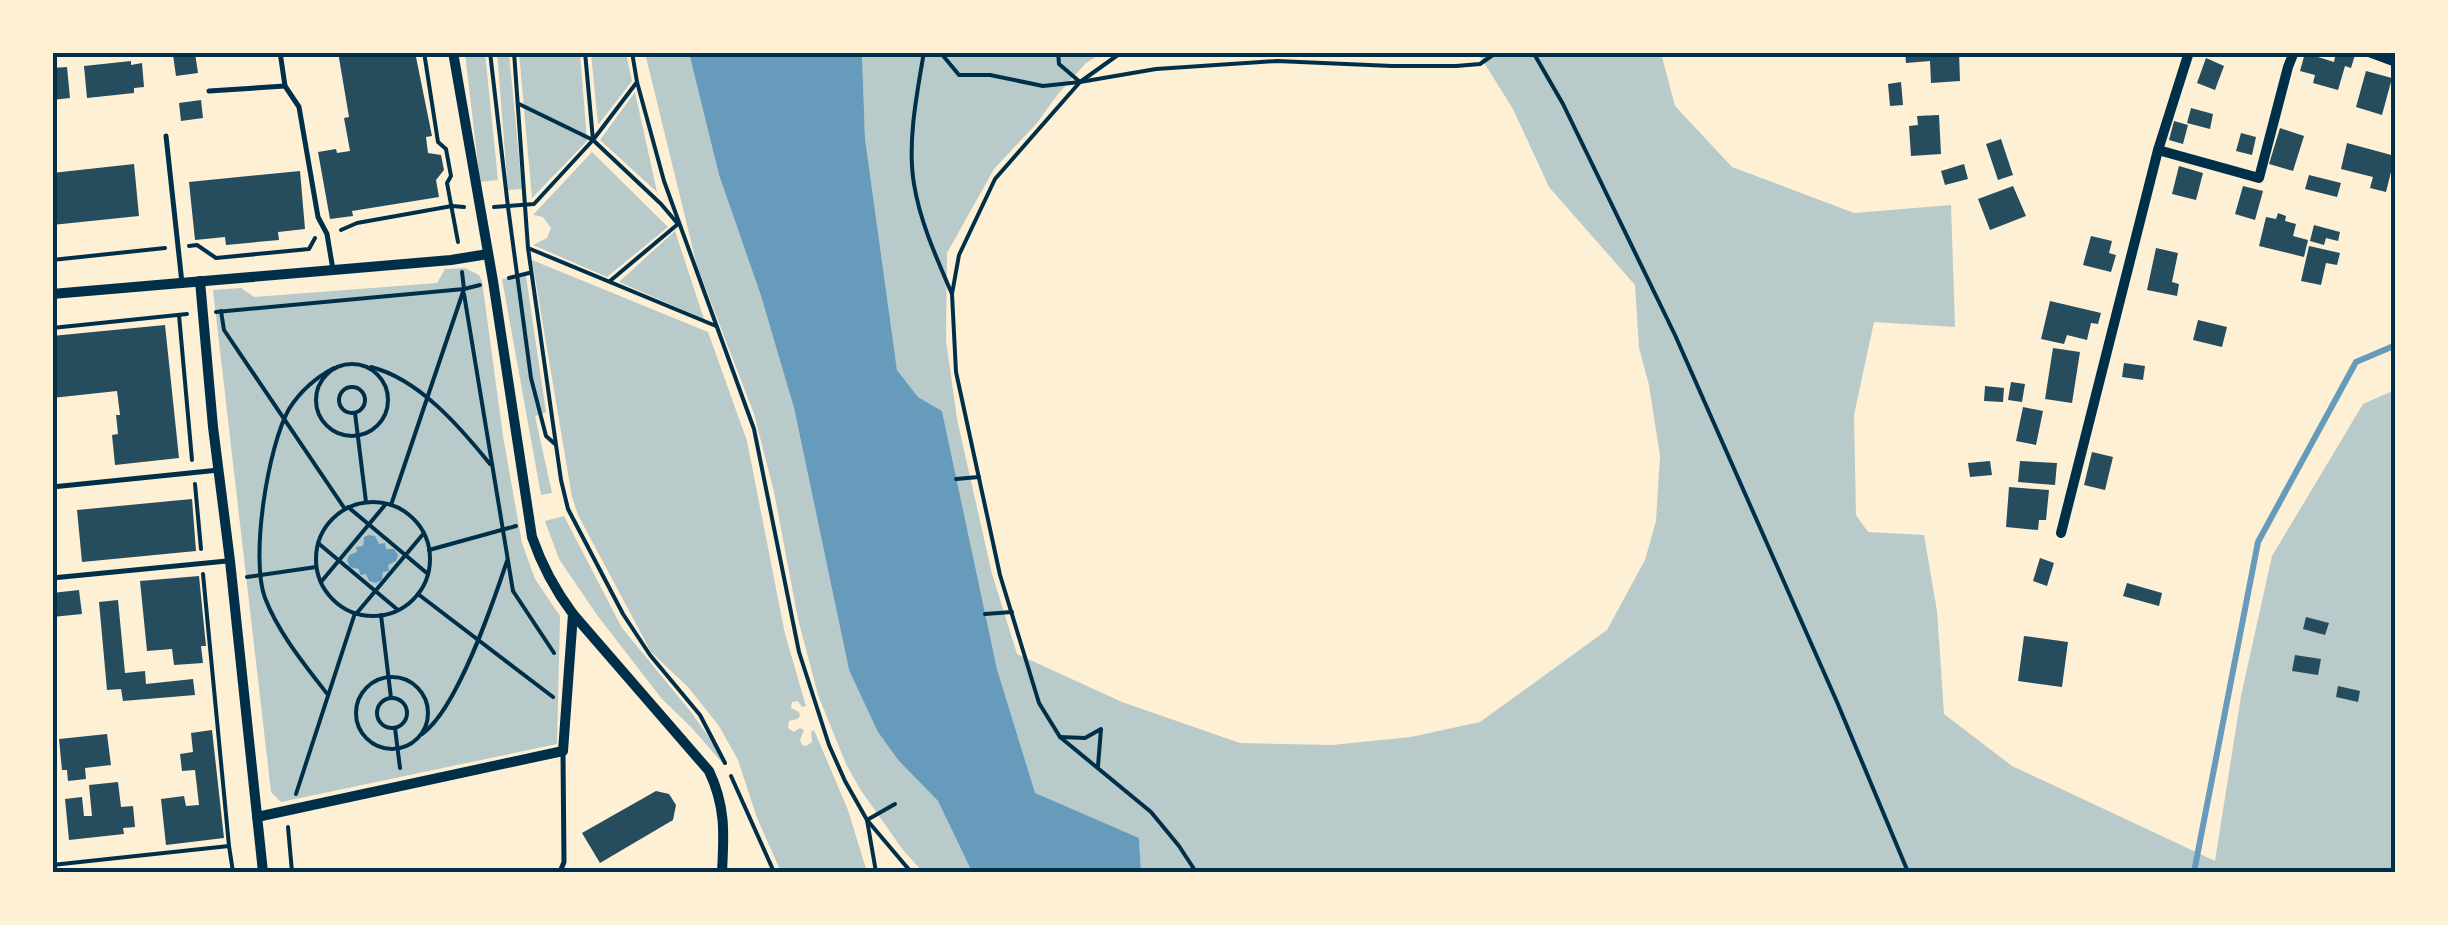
<svg xmlns="http://www.w3.org/2000/svg" width="2448" height="925" viewBox="0 0 2448 925" font-family="'Noto Sans',sans-serif">
  <style>
    .green { fill: #b9caca; fill-rule: evenodd }
    .water { fill: #669bbc }
    .lines { fill: none; stroke-linecap: round; stroke-linejoin: round }
    .stream { stroke: #669bbc; stroke-width: 6 }
    .building { fill: #264d5e }
    .path { stroke: #003049; stroke-width: 4 }
    .service { stroke: #003049; stroke-width: 5 }
    .minor { stroke: #003049; stroke-width: 10 }
    .neatline { fill: none; stroke: #003049; stroke-width: 4 }
  </style>
  <rect width="100%" height="100%" fill="#fdf0d5"/>
  <g class="green">
    <path d="M 465,53 L 485,53 L 498,180 L 480,182 Z"/>
    <path d="M 497,53 L 509,53 L 522,189 L 508,190 Z"/>
    <path d="M 519,53 L 580,53 L 587,141 L 532,198 Z"/>
    <path d="M 591,53 L 626,53 L 632,81 L 598,125 Z"/>
    <path d="M 645,53 L 689,53 L 719,175 L 761,296 L 794,408 L 849,670 L 899,761 L 938,801 L 972,872 L 923,872 L 903,850 L 860,789 L 846,764 L 818,695 L 798,619 L 774,492 L 754,414 L 697,266 Z"/>
    <path d="M 862,53 L 1102,53 L 1086,63 L 1058,94 L 1037,123 L 994,169 L 947,253 L 946,340 L 957,419 L 992,574 L 1017,654 L 1122,702 L 1240,743 L 1332,745 L 1411,737 L 1480,722 L 1607,630 L 1645,560 L 1656,521 L 1660,456 L 1649,385 L 1639,348 L 1635,285 L 1549,187 L 1513,109 L 1478,53 L 1661,53 L 1675,106 L 1732,167 L 1854,213 L 1951,205 L 1955,327 L 1874,322 L 1854,415 L 1856,515 L 1868,532 L 1924,535 L 1937,611 L 1944,714 L 2012,766 L 2215,861 L 2241,696 L 2272,556 L 2363,404 L 2395,390 L 2395,872 L 1141,872 L 1139,838 L 1035,794 L 997,669 L 942,411 L 918,397 L 897,370 L 865,138 Z"/>
    <path d="M 635,92 L 657,192 L 600,140 Z"/>
    <path d="M 592,152 L 668,227 L 607,277 L 533,245 L 547,238 L 551,228 L 543,217 L 533,215 Z"/>
    <path d="M 675,231 L 704,319 L 619,282 Z"/>
    <path d="M 532,260 L 708,332 L 747,441 L 785,634 L 806,706 L 802,707 L 798,701 L 792,702 L 791,708 L 799,712 L 800,716 L 797,719 L 789,721 L 788,728 L 794,732 L 800,728 L 804,730 L 800,740 L 802,745 L 806,746 L 812,742 L 811,732 L 814,730 L 848,810 L 867,872 L 781,872 L 757,818 L 738,760 L 719,726 L 688,687 L 651,652 L 578,515 L 572,497 Z"/>
    <path d="M 465,268 L 479,275 L 482,281 L 503,436 L 522,543 L 535,579 L 560,616 L 557,744 L 281,802 L 271,792 L 213,290 L 241,288 L 254,297 L 437,283 L 445,269 ZM 372,535 L 379,544 L 386,549 L 382,580 L 376,583 L 359,568 L 348,564 L 347,561 L 363,546 L 364,537 Z"/>
    <path d="M 526,276 L 546,412 L 535,416 L 552,493 L 541,495 L 502,279 Z"/>
    <path d="M 564,516 L 622,628 L 691,712 L 713,743 L 725,766 L 691,727 L 662,699 L 597,615 L 559,559 L 545,521 Z"/>
  </g>
  <g class="water">
    <path d="M 689,53 L 862,53 L 865,138 L 897,370 L 918,397 L 942,411 L 997,669 L 1035,793 L 1139,838 L 1141,872 L 972,872 L 938,801 L 899,761 L 878,732 L 849,670 L 794,408 L 761,296 L 719,175 Z"/>
    <path d="M 369,535 L 375,536 L 379,544 L 385,543 L 386,549 L 394,549 L 398,555 L 396,561 L 388,565 L 389,571 L 383,572 L 382,580 L 376,583 L 369,581 L 366,574 L 360,575 L 359,569 L 350,567 L 347,561 L 349,555 L 357,552 L 356,547 L 363,546 L 364,537 Z"/>
  </g>
  <g class="lines">
    <path class="stream" d="M 2194,872 L 2258,542 L 2356,362 L 2396,345"/>
  </g>
  <g class="building">
    <path d="M 338,52 L 415,52 L 432,136 L 426,137 L 428,153 L 441,155 L 444,170 L 436,180 L 439,197 L 352,211 L 353,216 L 330,219 L 318,152 L 336,149 L 337,153 L 350,151 L 344,118 L 349,117 Z"/>
    <path d="M 1905,52 L 1959,52 L 1960,81 L 1931,83 L 1930,61 L 1906,63 Z"/>
    <path d="M 2336,52 L 2355,55 L 2351,68 L 2345,66 L 2338,90 L 2313,83 L 2315,75 L 2300,71 L 2305,53 L 2334,62 Z"/>
    <path d="M 195,53 L 198,73 L 176,76 L 173,55 Z"/>
    <path d="M 2206,58 L 2224,66 L 2215,90 L 2197,83 Z"/>
    <path d="M 131,61 L 131,65 L 142,63 L 144,87 L 134,88 L 134,93 L 87,98 L 84,66 Z"/>
    <path d="M 67,67 L 70,98 L 52,100 L 52,68 Z"/>
    <path d="M 2366,71 L 2392,78 L 2382,115 L 2356,107 Z"/>
    <path d="M 1901,82 L 1903,105 L 1890,106 L 1888,84 Z"/>
    <path d="M 201,100 L 203,118 L 181,121 L 179,103 Z"/>
    <path d="M 2191,108 L 2213,114 L 2210,129 L 2187,123 Z"/>
    <path d="M 1939,115 L 1941,154 L 1911,156 L 1909,126 L 1918,125 L 1917,116 Z"/>
    <path d="M 2174,121 L 2188,125 L 2183,144 L 2169,140 Z"/>
    <path d="M 2280,128 L 2304,136 L 2293,171 L 2269,164 Z"/>
    <path d="M 2241,133 L 2256,137 L 2252,155 L 2236,151 Z"/>
    <path d="M 2001,139 L 2013,175 L 1998,180 L 1986,144 Z"/>
    <path d="M 2347,143 L 2395,156 L 2386,192 L 2370,188 L 2373,177 L 2341,169 Z"/>
    <path d="M 134,164 L 139,216 L 52,225 L 52,173 Z"/>
    <path d="M 1964,164 L 1968,179 L 1945,185 L 1941,171 Z"/>
    <path d="M 2179,166 L 2203,173 L 2196,200 L 2172,194 Z"/>
    <path d="M 300,171 L 305,229 L 278,232 L 279,240 L 226,245 L 225,237 L 195,240 L 189,182 Z"/>
    <path d="M 2309,175 L 2341,183 L 2337,197 L 2305,189 Z"/>
    <path d="M 2013,186 L 2026,216 L 1990,230 L 1978,199 Z"/>
    <path d="M 2243,186 L 2263,191 L 2255,220 L 2235,214 Z"/>
    <path d="M 2278,213 L 2286,216 L 2285,221 L 2296,224 L 2293,236 L 2308,240 L 2304,257 L 2259,246 L 2266,217 L 2276,219 Z"/>
    <path d="M 2314,225 L 2340,232 L 2338,241 L 2326,238 L 2324,245 L 2310,241 Z"/>
    <path d="M 2091,236 L 2112,241 L 2109,253 L 2116,255 L 2111,272 L 2083,265 Z"/>
    <path d="M 2309,246 L 2340,253 L 2337,265 L 2326,263 L 2321,285 L 2301,281 Z"/>
    <path d="M 2156,248 L 2178,253 L 2172,282 L 2179,284 L 2177,296 L 2147,290 Z"/>
    <path d="M 2050,301 L 2101,313 L 2098,324 L 2091,323 L 2087,340 L 2067,335 L 2064,344 L 2041,339 Z"/>
    <path d="M 2198,320 L 2227,327 L 2222,347 L 2193,340 Z"/>
    <path d="M 165,325 L 179,458 L 115,465 L 112,435 L 118,434 L 116,415 L 120,415 L 117,391 L 52,398 L 52,336 Z"/>
    <path d="M 2053,348 L 2080,352 L 2072,403 L 2045,399 Z"/>
    <path d="M 2124,363 L 2145,366 L 2143,380 L 2122,377 Z"/>
    <path d="M 2011,382 L 2025,384 L 2022,402 L 2008,400 Z"/>
    <path d="M 1985,386 L 2004,388 L 2003,402 L 1984,401 Z"/>
    <path d="M 2023,407 L 2043,411 L 2036,445 L 2016,441 Z"/>
    <path d="M 2092,452 L 2113,457 L 2105,490 L 2084,485 Z"/>
    <path d="M 1990,461 L 1992,475 L 1970,477 L 1968,463 Z"/>
    <path d="M 2020,461 L 2057,463 L 2055,485 L 2018,482 Z"/>
    <path d="M 2009,487 L 2049,490 L 2046,520 L 2039,520 L 2038,530 L 2006,527 Z"/>
    <path d="M 192,499 L 196,551 L 82,562 L 77,510 Z"/>
    <path d="M 2040,558 L 2054,563 L 2047,586 L 2033,581 Z"/>
    <path d="M 199,576 L 206,646 L 201,646 L 203,663 L 174,665 L 172,649 L 147,651 L 140,581 Z"/>
    <path d="M 2127,583 L 2162,593 L 2159,606 L 2123,596 Z"/>
    <path d="M 79,590 L 82,614 L 52,617 L 52,593 Z"/>
    <path d="M 118,600 L 125,673 L 145,671 L 146,684 L 193,679 L 195,695 L 123,701 L 121,689 L 107,690 L 99,602 Z"/>
    <path d="M 2306,617 L 2329,623 L 2325,635 L 2303,629 Z"/>
    <path d="M 2024,636 L 2068,642 L 2062,687 L 2018,681 Z"/>
    <path d="M 2295,655 L 2321,659 L 2318,675 L 2292,671 Z"/>
    <path d="M 2338,686 L 2360,691 L 2358,702 L 2336,697 Z"/>
    <path d="M 212,730 L 224,838 L 166,845 L 161,799 L 184,796 L 186,806 L 199,805 L 195,770 L 182,771 L 180,754 L 193,752 L 191,733 Z"/>
    <path d="M 107,734 L 111,765 L 85,768 L 86,779 L 68,781 L 67,770 L 62,770 L 59,739 Z"/>
    <path d="M 118,782 L 121,807 L 133,806 L 135,827 L 123,828 L 124,834 L 69,840 L 65,799 L 82,797 L 84,816 L 92,816 L 89,785 Z"/>
    <path d="M 656,791 L 669,794 L 676,805 L 673,820 L 600,863 L 582,833 Z"/>
  </g>
  <g class="lines">
    <g class="path">
      <path d="M 424,52 L 438,142 L 446,149 L 451,176 L 447,183 L 458,242"/>
      <path d="M 490,52 L 508,207 L 531,378 L 546,436 L 555,444"/>
      <path d="M 514,52 L 528,248 L 561,480 L 568,509 L 623,614 L 650,655 L 700,715 L 725,763"/>
      <path d="M 632,52 L 637,82 L 664,181 L 754,429 L 799,652 L 829,745 L 845,781 L 867,820 L 876,872"/>
      <path d="M 924,52 C 917,93 907,143 914,184 C 920,222 937,259 952,294"/>
      <path d="M 940,52 L 959,75 L 990,75 L 1043,86 L 1080,82"/>
      <path d="M 1058,52 L 1059,64 L 1080,82 L 1122,52"/>
      <path d="M 1533,52 L 1563,104 L 1675,335 L 1837,702 L 1908,872"/>
      <path d="M 519,104 L 593,140 L 637,82"/>
      <path d="M 593,140 L 661,204 L 678,224 L 610,281"/>
      <path d="M 494,207 L 534,204 L 593,140 L 585,52"/>
      <path d="M 341,230 L 357,223 L 452,206 L 464,207"/>
      <path d="M 189,246 L 197,245 L 216,258 L 309,249 L 315,238"/>
      <path d="M 528,248 L 716,326"/>
      <path d="M 52,260 L 165,248"/>
      <path d="M 509,278 L 529,273"/>
      <path d="M 464,294 L 513,591 L 554,653"/>
      <path d="M 221,311 L 224,330 L 345,509"/>
      <path d="M 216,312 L 464,289 L 480,285"/>
      <path d="M 179,315 L 192,460"/>
      <path d="M 52,328 L 187,314"/>
      <circle cx="352" cy="400" r="36"/>
      <path d="M 371,367 C 419,379 460,427 490,464"/>
      <circle cx="352" cy="400" r="13"/>
      <path d="M 355,413 L 366,502"/>
      <path d="M 956,479 L 979,477"/>
      <path d="M 195,484 L 201,549"/>
      <circle cx="373" cy="559" r="57"/>
      <path d="M 391,505 L 464,289 L 462,272"/>
      <path d="M 348,507 L 428,574"/>
      <path d="M 318,543 L 398,610"/>
      <path d="M 429,550 L 516,526"/>
      <path d="M 247,577 L 316,567"/>
      <path d="M 321,582 L 385,505"/>
      <path d="M 418,594 L 553,697"/>
      <path d="M 356,614 L 424,533"/>
      <path d="M 985,614 L 1012,612"/>
      <path d="M 381,615 L 391,698"/>
      <circle cx="392" cy="713" r="36"/>
      <path d="M 328,695 C 305,665 279,634 265,598 C 250,558 268,446 289,409 C 301,390 315,378 334,368"/>
      <circle cx="392" cy="713" r="15"/>
      <path d="M 395,728 L 400,768"/>
      <path d="M 422,734 C 457,710 493,603 507,561"/>
      <path d="M 1060,737 L 1085,738 L 1101,729 L 1098,766"/>
      <path d="M 731,776 L 774,872"/>
      <path d="M 296,794 L 355,613"/>
      <path d="M 895,804 L 867,820 L 911,872"/>
      <path d="M 288,827 L 292,872"/>
      <path d="M 229,846 L 233,872"/>
      <path d="M 52,865 L 229,846 L 203,574"/>
      <path d="M 1196,872 L 1179,846 L 1151,812 L 1060,737 L 1039,703 L 1000,575 L 956,372 L 952,294 L 959,255 L 995,179 L 1080,82 L 1156,69 L 1277,61 L 1392,66 L 1456,66 L 1480,64 L 1497,52"/>
    </g>
    <g class="service">
      <path d="M 285,86 L 299,107 L 318,217 L 327,234 L 333,270"/>
      <path d="M 209,91 L 285,86 L 280,52"/>
      <path d="M 166,136 L 182,283"/>
      <path d="M 52,487 L 219,470"/>
      <path d="M 52,578 L 227,561"/>
      <path d="M 560,872 L 564,862 L 563,754"/>
    </g>
    <g class="minor">
      <path d="M 453,52 L 493,281 L 532,537 C 542,566 555,590 573,614 L 709,771 C 726,807 724,834 722,872"/>
      <path d="M 2369,52 L 2396,62"/>
      <path d="M 2158,150 L 2259,178 L 2288,67 L 2294,52"/>
      <path d="M 200,281 L 213,427 L 230,561 L 263,872"/>
      <path d="M 52,294 L 451,260 L 488,254"/>
      <path d="M 2061,533 L 2158,150 L 2189,52"/>
      <path d="M 257,817 L 563,751 L 573,614"/>
    </g>
  </g>
  <rect width="2448" height="925" fill="none" stroke="#fdf0d5" stroke-width="110"/>
  <rect x="55" y="55" width="2338" height="815" class="neatline"/>
</svg>
